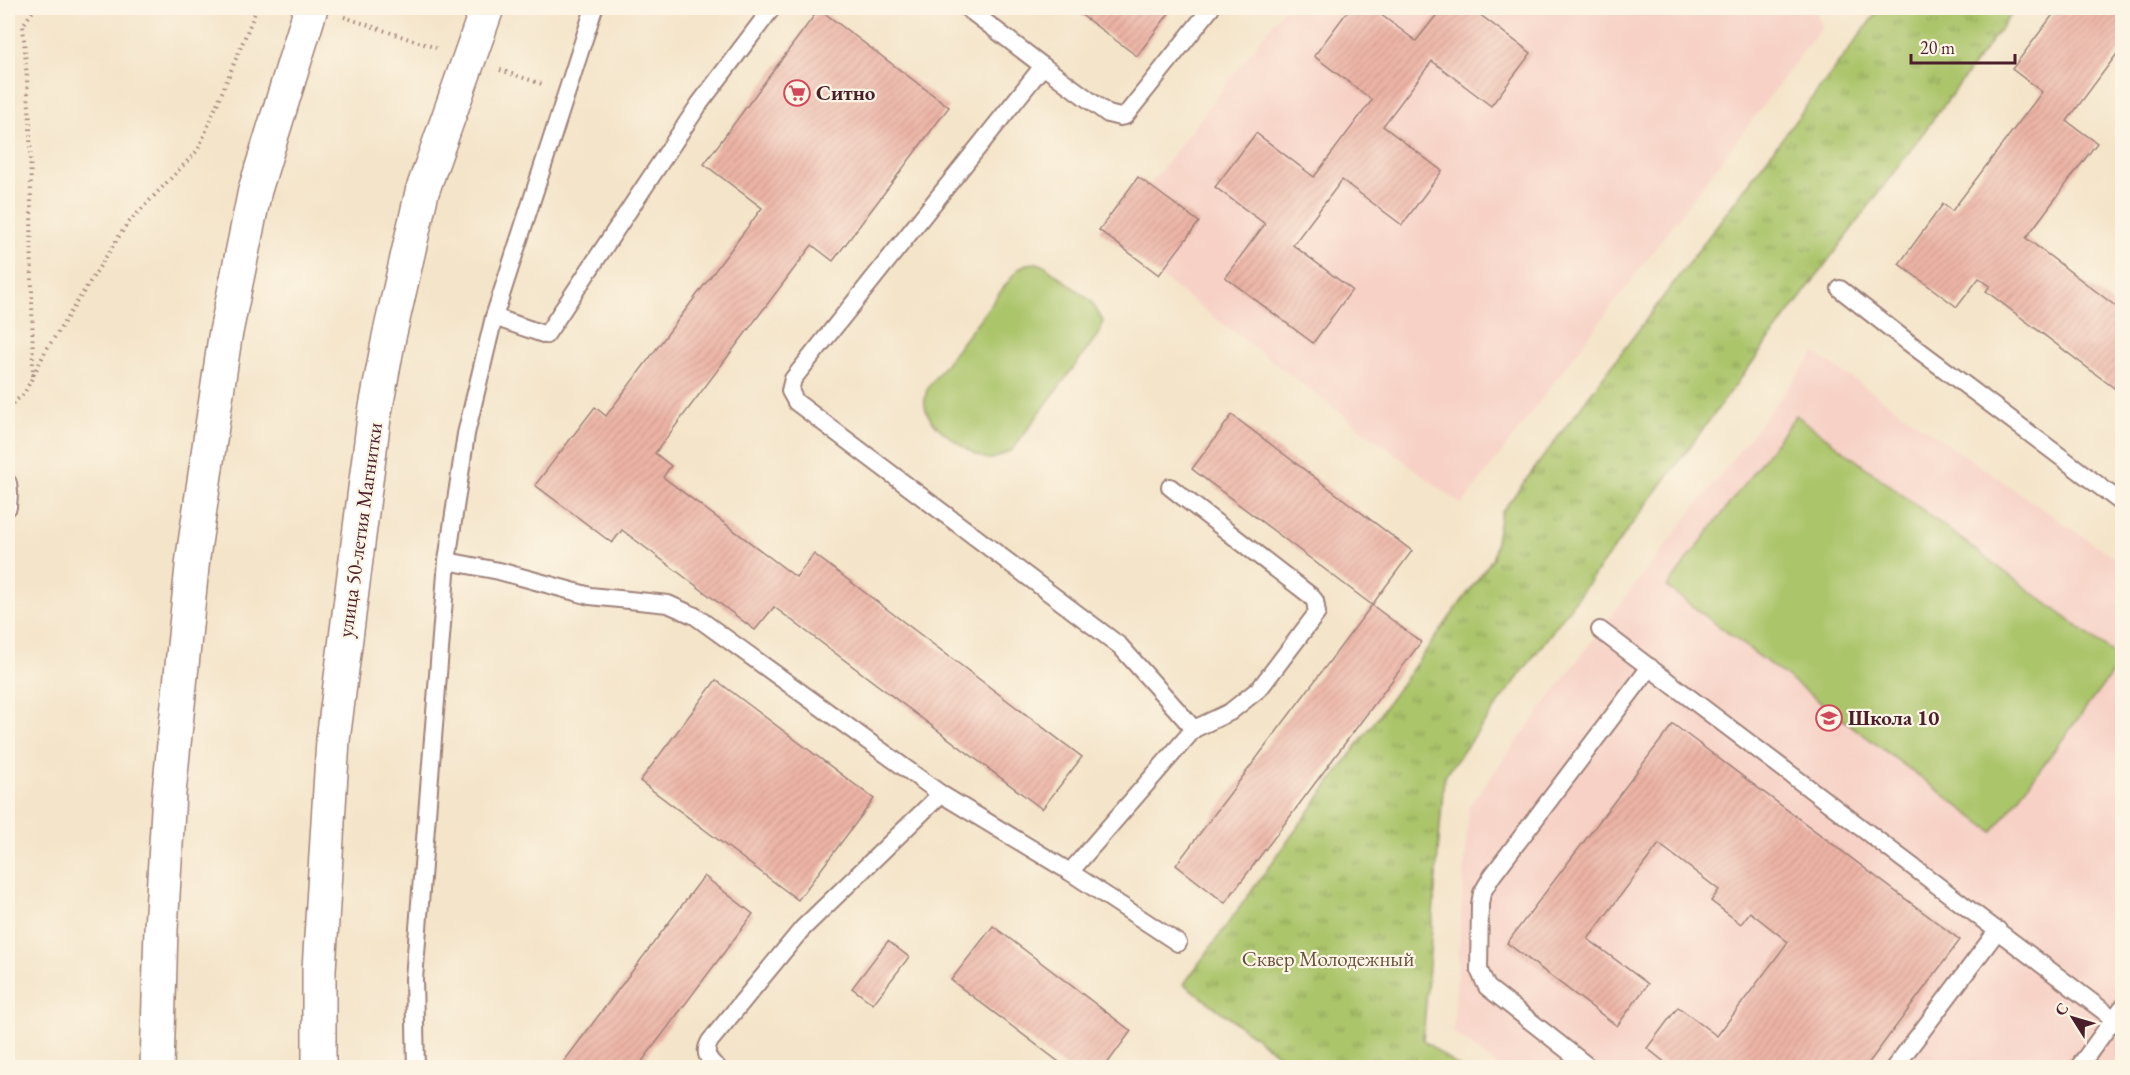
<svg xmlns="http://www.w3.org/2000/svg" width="2130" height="1075" viewBox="0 0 2130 1075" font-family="'EB Garamond',serif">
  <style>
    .built { fill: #f7d1c6 }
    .park { fill: url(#park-tufts); stroke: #7a724b; stroke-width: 1.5 }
    .pitch { fill: #abc56b; stroke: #7a724b; stroke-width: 1.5 }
    .building { fill: url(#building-hatch) }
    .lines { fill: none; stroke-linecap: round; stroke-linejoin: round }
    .service-casing { stroke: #9f827a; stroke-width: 20 }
    .primary-casing { stroke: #9f827a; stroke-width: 36 }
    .path { stroke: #9f827a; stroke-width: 4; stroke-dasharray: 1.5 4.5; stroke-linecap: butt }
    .service { stroke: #fff; stroke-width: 16 }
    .primary { stroke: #fff; stroke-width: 33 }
    .labels { text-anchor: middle; stroke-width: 4.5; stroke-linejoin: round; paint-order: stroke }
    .poi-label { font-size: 21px; font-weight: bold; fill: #4a1f2b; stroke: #fcf5e5; text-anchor: start }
    .street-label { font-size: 21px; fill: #4a1f2b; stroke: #fcf5e5 }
    .park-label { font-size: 21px; fill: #67513e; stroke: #fcf5e5 }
  </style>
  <defs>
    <pattern id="park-tufts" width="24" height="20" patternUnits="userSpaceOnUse" patternTransform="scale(1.5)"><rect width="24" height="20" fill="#abc56b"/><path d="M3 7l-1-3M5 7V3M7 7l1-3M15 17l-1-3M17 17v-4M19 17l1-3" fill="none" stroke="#8d9f58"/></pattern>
    <pattern id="building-hatch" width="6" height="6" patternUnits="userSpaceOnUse" patternTransform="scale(1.5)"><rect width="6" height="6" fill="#ecb4a6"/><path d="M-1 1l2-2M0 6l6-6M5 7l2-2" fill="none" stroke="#cc9a8f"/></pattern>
  </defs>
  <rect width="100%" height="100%" fill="#fcf5e5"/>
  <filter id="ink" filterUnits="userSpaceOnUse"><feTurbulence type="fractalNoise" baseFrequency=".0167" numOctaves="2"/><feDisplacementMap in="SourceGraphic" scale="12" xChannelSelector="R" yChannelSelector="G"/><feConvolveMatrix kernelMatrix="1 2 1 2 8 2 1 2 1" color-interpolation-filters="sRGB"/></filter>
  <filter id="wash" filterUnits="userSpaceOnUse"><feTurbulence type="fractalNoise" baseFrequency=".008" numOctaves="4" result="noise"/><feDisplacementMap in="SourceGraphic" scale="24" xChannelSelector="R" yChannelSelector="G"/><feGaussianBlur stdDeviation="1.35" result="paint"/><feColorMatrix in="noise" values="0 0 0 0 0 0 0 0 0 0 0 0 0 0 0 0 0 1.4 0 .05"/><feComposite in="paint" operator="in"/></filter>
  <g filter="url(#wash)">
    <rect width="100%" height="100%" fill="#f4e4c9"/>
    <g class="built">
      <path d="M 1284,8 L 1816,8 L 1822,27 L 1462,505 L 1099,230 L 1138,177 L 1150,185 Z"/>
      <path d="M 1815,353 L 2122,563 L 2122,1067 L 1500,1068 L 1453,1032 L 1469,806 L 1600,630 Z"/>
    </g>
    <path class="park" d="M 1880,8 L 2016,8 L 1444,777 L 1423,1040 L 1459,1067 L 1295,1067 L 1184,984 L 1493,558 L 1501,513 Z"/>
    <g class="pitch">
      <path d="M 1037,263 L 1045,266 L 1091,301 L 1103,321 L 1100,332 L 1012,450 C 1005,453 998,458 991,459 C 978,460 936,429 930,418 C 923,407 924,399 928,387 L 1017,270 L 1026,264 Z"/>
      <path d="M 1796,415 L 2122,660 L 1993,832 L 1667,587 Z"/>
    </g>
    <g id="blocks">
      <g class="building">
        <path d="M 1072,8 L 1173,8 L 1137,56 Z"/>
        <path d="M 1350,8 L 1372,8 L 1416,41 L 1442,8 L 1471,8 L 1531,53 L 1491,106 L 1432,61 L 1383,126 L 1442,171 L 1402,225 L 1342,180 L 1293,245 L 1352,290 L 1313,343 L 1225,277 L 1265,224 L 1215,187 L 1256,133 L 1314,177 L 1372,100 L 1314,56 Z"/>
        <path d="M 2058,8 L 2122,8 L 2122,47 L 2067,121 L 2097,143 L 2026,238 L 2122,311 L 2122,394 L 1986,291 L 1990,286 L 1979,278 L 1957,307 L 1899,264 L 1943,204 L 1952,211 L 2042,92 L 2012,69 Z"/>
        <path d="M 819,9 L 949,107 L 833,261 L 812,245 L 655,453 L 671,466 L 663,477 L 796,577 L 814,554 L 1082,757 L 1042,809 L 774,607 L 755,630 L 622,530 L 612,543 L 535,485 L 595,407 L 606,416 L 762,208 L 704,164 Z"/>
        <path d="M 1138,177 L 1199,222 L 1159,275 L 1099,230 Z"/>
        <path d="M 1232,415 L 1412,551 L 1372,605 L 1192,469 Z"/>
        <path d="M 1372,605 L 1421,642 L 1225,903 L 1176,865 Z"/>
        <path d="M 716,680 L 874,799 L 798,900 L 640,781 Z"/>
        <path d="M 1673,724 L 1960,940 L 1865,1068 L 1672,1068 L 1647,1048 L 1678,1007 L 1717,1036 L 1788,942 L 1750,912 L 1741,924 L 1711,901 L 1719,890 L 1659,844 L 1588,939 L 1648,984 L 1617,1026 L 1507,943 Z"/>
        <path d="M 704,876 L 753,914 L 637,1068 L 559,1068 Z"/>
        <path d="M 993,926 L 1131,1031 L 1104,1068 L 1067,1068 L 951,980 Z"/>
        <path d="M 888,941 L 909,957 L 873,1004 L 852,988 Z"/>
      </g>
    </g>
  </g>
  <g filter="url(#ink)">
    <use href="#blocks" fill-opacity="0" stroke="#9f827a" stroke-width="1.5"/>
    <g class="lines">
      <g class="service-casing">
        <g id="service">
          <path d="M 967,8 L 1043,66"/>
          <path d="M 1840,289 L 1904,339 L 2122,503"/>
          <path d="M 494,317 L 546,335 L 700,103 L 772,8"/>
          <path d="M 8,483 L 9,493 L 8,507"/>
          <path d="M 447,561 L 499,571 L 590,596 L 668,604 L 695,616 L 941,794"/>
          <path d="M 1600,630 L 2114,1019"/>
          <path d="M 1194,729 L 1120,646 L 796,402 L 790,391 L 793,379 L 1043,66 L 1108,114 L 1120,117 L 1125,116 L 1211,8"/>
          <path d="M 1070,872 L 1194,729 L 1230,712 L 1260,688 L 1317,613 L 1315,601 L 1311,596 L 1170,487"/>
          <path d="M 416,1068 L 414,979 L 447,561 L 466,434 L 494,317 L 594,8"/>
          <path d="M 718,1068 C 708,1060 703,1053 710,1041 L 802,929 L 941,794 L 1070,872 L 1178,943"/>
          <path d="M 1590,1068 L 1487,987 L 1479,970 L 1480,904 L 1482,893 L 1492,876 L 1650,667"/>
          <path d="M 1894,1068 L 1998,930"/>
          <path d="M 2078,1068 L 2122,1008"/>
        </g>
      </g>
      <g class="primary-casing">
        <g id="primary">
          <path d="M 157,1068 L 161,929 L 169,793 L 193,557 L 225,337 L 255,190 L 311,8"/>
          <path d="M 319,1068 L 319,970 L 333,740 L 374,418 L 389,337 L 422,192 L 487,8"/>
        </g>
      </g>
      <g class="path">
        <path d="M 344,17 L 436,48"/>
        <path d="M 500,70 L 542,84"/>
        <path d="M 33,376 L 30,121 L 23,25 L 35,8"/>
        <path d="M 8,407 L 24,394 L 45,352 L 127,224 L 198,150 L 257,8"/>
      </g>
      <use href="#service" class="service"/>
      <use href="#primary" class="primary"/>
    </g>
  </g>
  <defs>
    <g id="supermarket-ring" transform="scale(1.35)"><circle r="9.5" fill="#fcf5e5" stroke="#d1495b" stroke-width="1.5"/><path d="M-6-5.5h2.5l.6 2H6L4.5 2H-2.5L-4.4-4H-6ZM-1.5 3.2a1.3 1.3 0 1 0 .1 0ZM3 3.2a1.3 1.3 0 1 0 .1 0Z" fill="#d1495b"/></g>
    <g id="school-ring" transform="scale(1.35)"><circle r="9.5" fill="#fcf5e5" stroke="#d1495b" stroke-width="1.5"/><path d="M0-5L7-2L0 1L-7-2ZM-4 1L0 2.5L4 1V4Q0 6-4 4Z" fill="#d1495b"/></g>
  </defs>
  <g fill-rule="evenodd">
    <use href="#supermarket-ring" x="797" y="93"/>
    <use href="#school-ring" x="1829" y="718"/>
  </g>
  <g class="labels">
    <g class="poi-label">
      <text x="816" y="100">Ситно</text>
      <text x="1848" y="725">Школа 10</text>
    </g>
    <g class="street-label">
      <text transform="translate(360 530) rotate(-82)" y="7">улица 50-летия Магнитки</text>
    </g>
    <g class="park-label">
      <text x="1328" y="966">Сквер Молодежный</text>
    </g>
  </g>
  <rect width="2130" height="1075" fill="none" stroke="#fcf5e5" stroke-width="30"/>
  <g transform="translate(2073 1018) rotate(307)" stroke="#fcf5e5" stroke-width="4.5" paint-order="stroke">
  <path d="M0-4.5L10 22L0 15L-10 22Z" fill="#4a1f2b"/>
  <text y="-9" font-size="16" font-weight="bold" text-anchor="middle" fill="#4a1f2b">С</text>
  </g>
  <path d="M1911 54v9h104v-9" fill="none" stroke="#4a1f2b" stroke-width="3"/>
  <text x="1920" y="54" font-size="18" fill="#4a1f2b" stroke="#fcf5e5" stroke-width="4.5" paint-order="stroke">20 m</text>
</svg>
